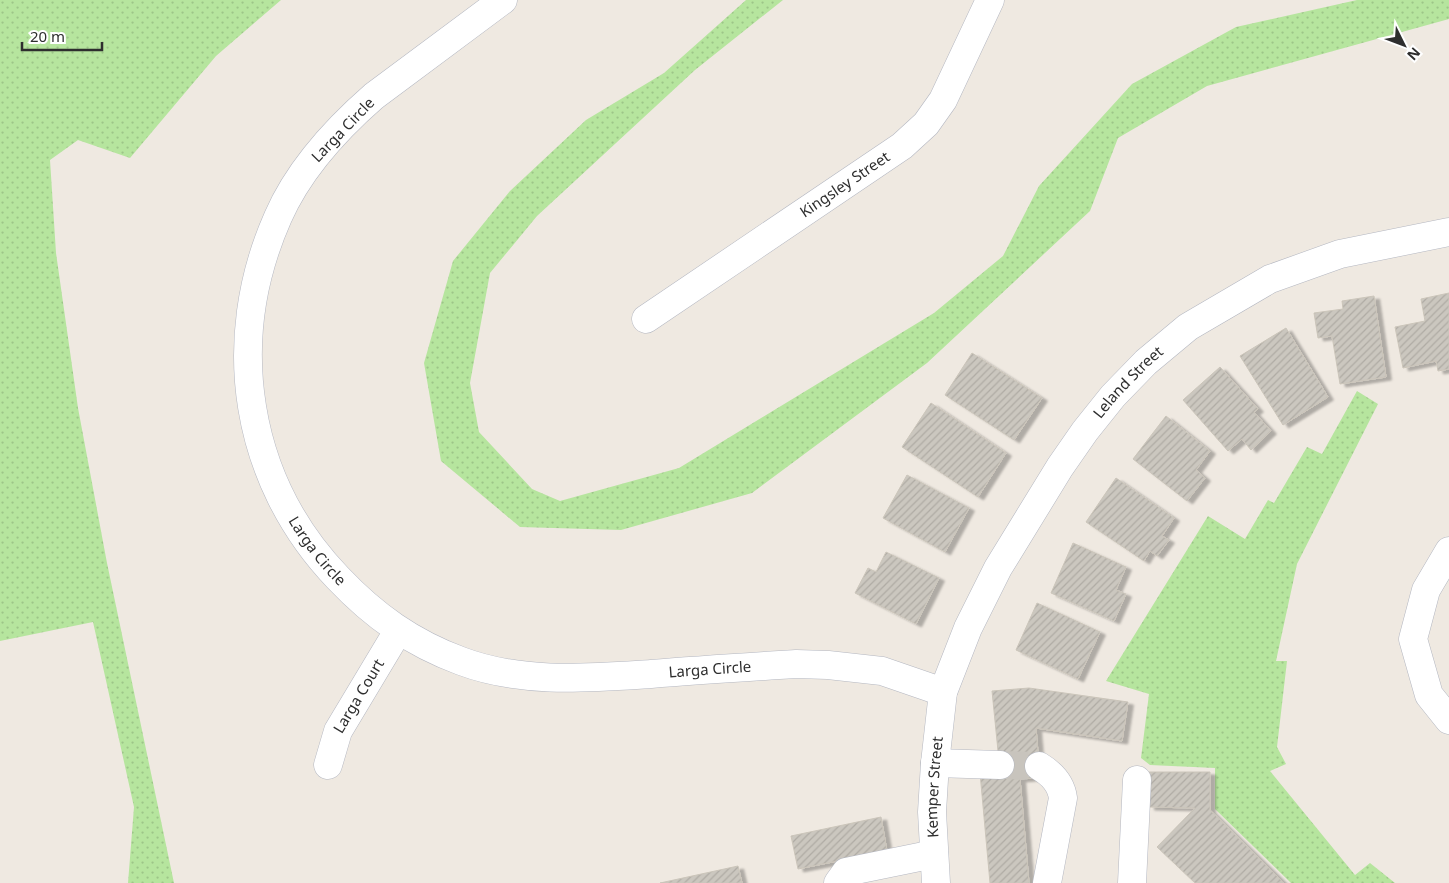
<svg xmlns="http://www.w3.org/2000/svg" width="1449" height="883" viewBox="0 0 1449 883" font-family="'Noto Sans',sans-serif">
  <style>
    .grass { fill: url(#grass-dots) }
    .building { fill: url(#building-hatch); stroke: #cbc5ba; filter: url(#shadow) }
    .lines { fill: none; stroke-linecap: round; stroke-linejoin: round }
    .minor-tunnel { stroke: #c8c4bd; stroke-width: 28; stroke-dasharray: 28 14; stroke-linecap: butt }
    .minor-casing { stroke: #b4b7c1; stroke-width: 29 }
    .minor { stroke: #fff; stroke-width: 28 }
    .labels { text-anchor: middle; stroke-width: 4; stroke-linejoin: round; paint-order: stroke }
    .street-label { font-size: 15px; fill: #2e2e2e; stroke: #fff }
  </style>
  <defs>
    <pattern id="grass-dots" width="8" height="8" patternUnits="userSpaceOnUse" patternTransform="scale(1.25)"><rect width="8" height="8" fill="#b6e59e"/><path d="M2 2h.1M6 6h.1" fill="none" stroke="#9dc588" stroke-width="1.8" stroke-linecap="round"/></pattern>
    <pattern id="building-hatch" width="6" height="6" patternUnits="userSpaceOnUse" patternTransform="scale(1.25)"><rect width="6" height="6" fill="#cbc7bf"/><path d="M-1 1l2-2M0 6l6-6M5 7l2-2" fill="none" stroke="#afaba4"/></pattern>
    <filter id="shadow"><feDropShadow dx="5.5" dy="3" stdDeviation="1" flood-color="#0004"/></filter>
  </defs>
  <rect width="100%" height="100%" fill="#efe9e1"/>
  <g class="grass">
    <path d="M 0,0 L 281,0 L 216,56 L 130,158 L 78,140 L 50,160 L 56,253 L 78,408 L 107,563 L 174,883 L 128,883 L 134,807 L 93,622 L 0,641 Z"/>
    <path d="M 746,0 L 783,0 L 695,70 L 537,216 L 490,273 L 470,383 L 479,432 L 532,489 L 560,501 L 679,468 L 934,313 L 1003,256 L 1039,186 L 1132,84 L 1236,27 L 1357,0 L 1449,0 L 1449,19 L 1207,86 L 1118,138 L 1090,211 L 927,363 L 752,493 L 621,530 L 520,527 L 441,461 L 424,363 L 453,261 L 510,191 L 586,120 L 664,73 Z"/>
    <path d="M 1357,391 L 1378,404 L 1297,564 L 1276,661 L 1287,661 L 1277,747 L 1286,764 L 1270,771 L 1355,875 L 1370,863 L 1395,883 L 1291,883 L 1215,809 L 1215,768 L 1150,765 L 1141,758 L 1149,694 L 1106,681 L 1208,516 L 1245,539 L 1268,500 L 1274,503 L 1307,447 L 1322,454 Z"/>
  </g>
  <g class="building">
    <path d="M 1449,293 L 1449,369 L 1438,371 L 1436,361 L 1403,368 L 1395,327 L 1425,321 L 1421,299 Z"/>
    <path d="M 1374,296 L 1386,377 L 1340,384 L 1332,336 L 1318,338 L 1314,313 L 1343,309 L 1342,301 Z"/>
    <path d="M 1286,328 L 1328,397 L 1283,425 L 1240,356 Z"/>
    <path d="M 972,353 L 1042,398 L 1014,440 L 945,395 Z"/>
    <path d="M 1220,367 L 1258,409 L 1254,412 L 1271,431 L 1251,450 L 1242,439 L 1228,451 L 1183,400 Z"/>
    <path d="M 931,403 L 1006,453 L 978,497 L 902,447 Z"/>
    <path d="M 1166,416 L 1210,451 L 1196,470 L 1205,478 L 1187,501 L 1133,459 Z"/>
    <path d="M 907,475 L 969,508 L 945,552 L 883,518 Z"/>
    <path d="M 1116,478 L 1174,518 L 1162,536 L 1169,540 L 1157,556 L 1150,551 L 1144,561 L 1086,522 Z"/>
    <path d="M 1073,543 L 1126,567 L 1116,590 L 1126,594 L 1114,621 L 1051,593 Z"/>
    <path d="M 886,552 L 939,578 L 916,624 L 855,593 L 868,568 L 876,572 Z"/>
    <path d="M 1037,603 L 1100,632 L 1078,679 L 1016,650 Z"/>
    <path d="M 1029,688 L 1128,702 L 1122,741 L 1036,728 L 1040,777 L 1020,779 L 1029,883 L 990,883 L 980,773 L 1000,771 L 992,691 Z"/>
    <path d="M 1149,772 L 1210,772 L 1210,810 L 1284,883 L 1195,883 L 1157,847 L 1195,808 L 1149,807 Z"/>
    <path d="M 881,817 L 887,851 L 798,869 L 791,836 Z"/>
    <path d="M 738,866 L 742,883 L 660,883 Z"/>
  </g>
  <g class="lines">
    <path class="minor-tunnel" d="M 1000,765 L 1039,766"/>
    <g class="minor-casing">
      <g id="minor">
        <path id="s1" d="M 503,0 L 374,96 C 335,130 299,169 278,217 C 223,341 244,480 338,578 C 374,616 412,643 461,661 C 522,684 588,678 651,674 C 699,670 748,667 796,664 L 828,665 L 882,671 L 943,692"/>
        <path id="s2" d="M 646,319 L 902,146 L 926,124 L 943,100 L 990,0"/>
        <path d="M 1449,551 L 1426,590 L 1413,639 L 1429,695 L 1449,720"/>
        <path d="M 935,763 L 1000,765"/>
        <path id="s3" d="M 328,765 L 338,731 L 398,631"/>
        <path d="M 1039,766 C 1052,774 1061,783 1063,798 L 1047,883"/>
        <path d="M 838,883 L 846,872 L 934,854"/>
        <path id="s4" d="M 936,883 L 932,812 L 935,763 L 943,692 L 968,628 L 998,568 L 1060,467 L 1085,431 L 1113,396 L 1146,362 L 1188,327 L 1270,279 L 1340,254 L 1449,232"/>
        <path d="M 1132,883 L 1137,780"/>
      </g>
    </g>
    <use href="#minor" class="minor"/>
  </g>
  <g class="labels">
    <g class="street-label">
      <text transform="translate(343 130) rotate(-46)" y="5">Larga Circle</text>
      <text dy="5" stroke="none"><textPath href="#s2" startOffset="240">Kingsley Street</textPath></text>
      <text dy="5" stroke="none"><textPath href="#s4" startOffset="555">Leland Street</textPath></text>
      <text dy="5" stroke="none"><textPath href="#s1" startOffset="671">Larga Circle</textPath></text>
      <text dy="5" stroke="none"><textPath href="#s1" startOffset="1106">Larga Circle</textPath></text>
      <text dy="5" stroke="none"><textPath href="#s3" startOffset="76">Larga Court</textPath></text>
      <text dy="5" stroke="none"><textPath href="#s4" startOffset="96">Kemper Street</textPath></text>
    </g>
  </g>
  <g transform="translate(1404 45) rotate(132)" stroke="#ffffff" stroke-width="4" paint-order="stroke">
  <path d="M0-4L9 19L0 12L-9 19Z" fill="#2e2e2e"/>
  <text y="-8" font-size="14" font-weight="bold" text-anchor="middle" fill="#2e2e2e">N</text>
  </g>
  <path d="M22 42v8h80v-8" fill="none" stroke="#2e2e2e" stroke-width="2.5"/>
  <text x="30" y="42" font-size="15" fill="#2e2e2e" stroke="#ffffff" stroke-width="4" paint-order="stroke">20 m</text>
</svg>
